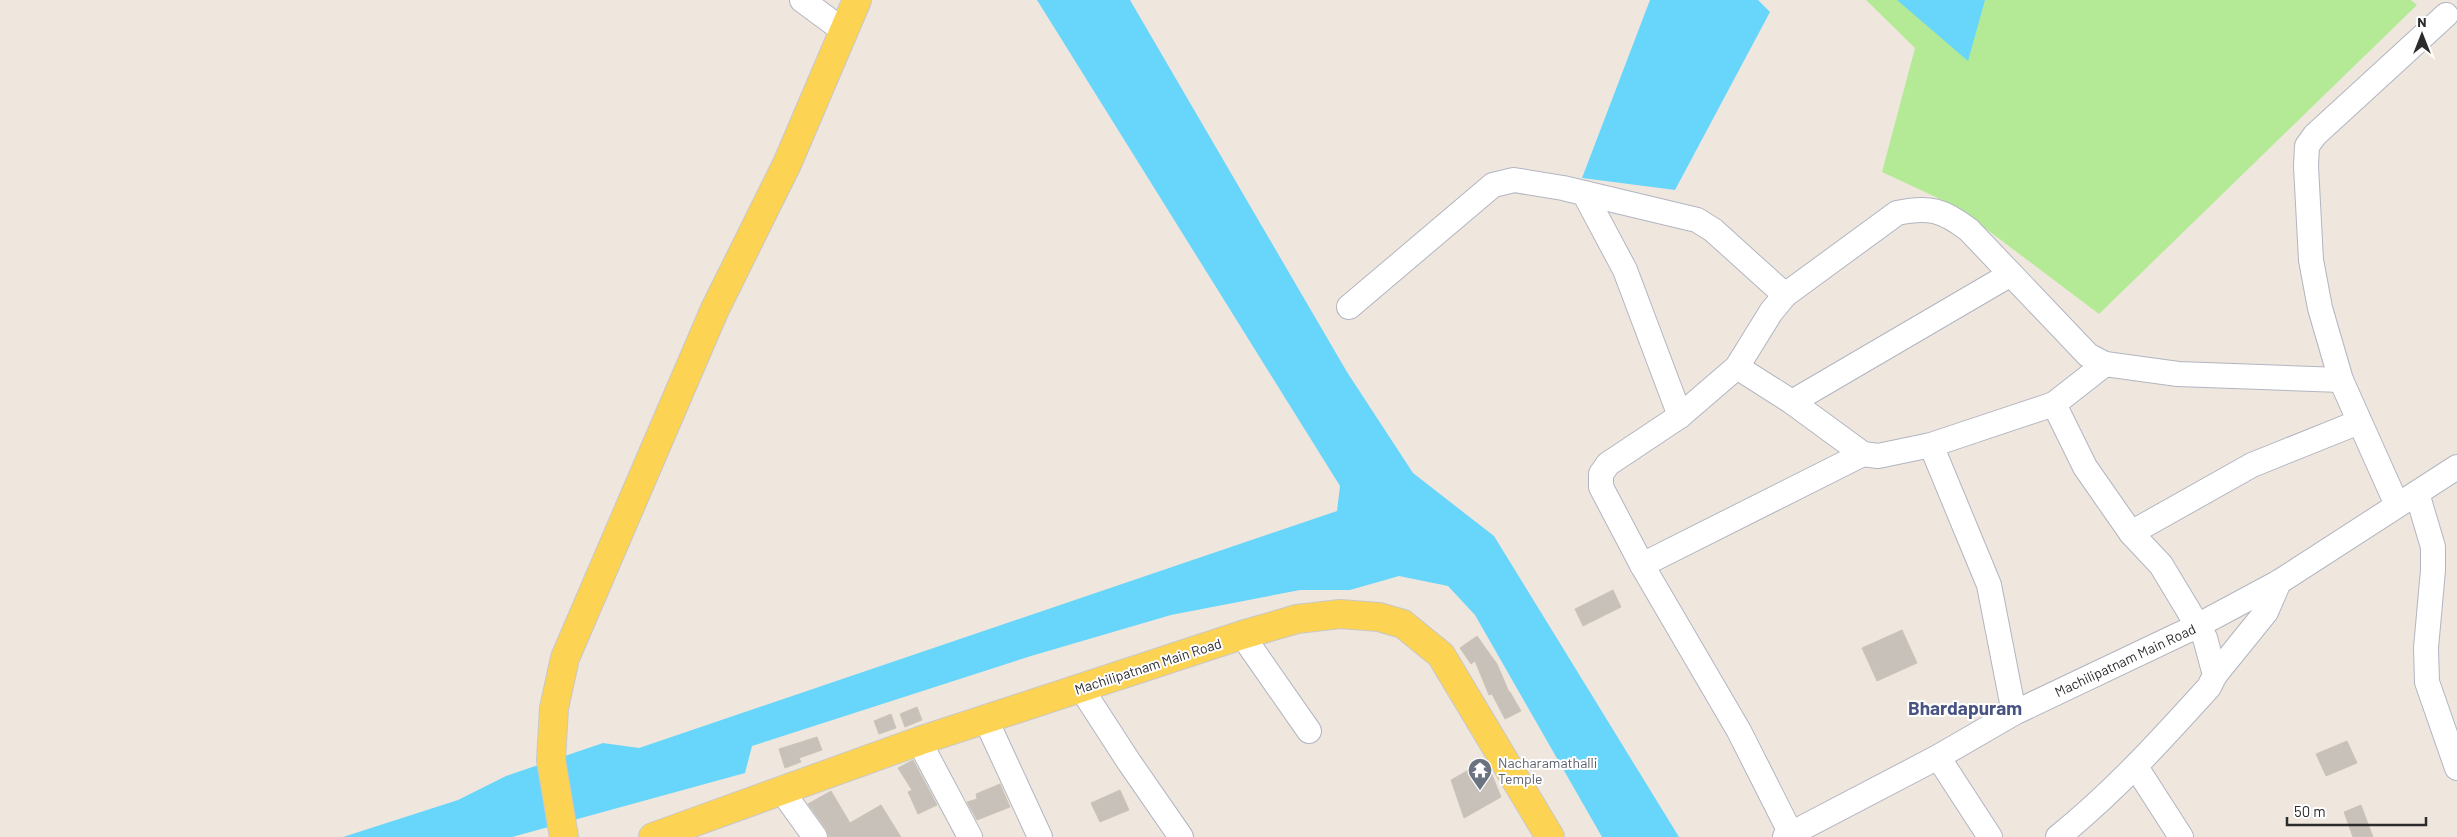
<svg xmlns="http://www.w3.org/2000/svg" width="2457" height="837" viewBox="0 0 2457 837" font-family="Barlow,sans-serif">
  <rect width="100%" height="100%" fill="#efe7de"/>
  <polygon fill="#b4ea96" points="1866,0 2411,0 2417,5 2099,314 1957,207 1882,172 1915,48"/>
  <g fill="#68d6fa">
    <polygon points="1037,0 1130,0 1347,372 1413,473 1494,536 1679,837 1602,837 1475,615 1448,586 1399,576 1350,590 1300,590 1171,615 1031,656 752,746 745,773 512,837 343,837 458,800 506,776 603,743 639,748 1337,511 1340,486"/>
    <polygon points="1650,0 1758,0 1770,12 1675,190 1582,178"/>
    <polygon points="1897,0 1985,0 1968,61"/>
  </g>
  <g fill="#c7c1b9" stroke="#cbc4b7">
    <polygon points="1613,590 1621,607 1583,626 1575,609"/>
    <polygon points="1902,630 1917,663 1877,681 1862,648"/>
    <polygon points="1477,636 1497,664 1509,692 1510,692 1521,711 1505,719 1492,694 1489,695 1475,661 1471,664 1460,648"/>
    <polygon points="917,707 922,720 905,727 900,714"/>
    <polygon points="891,714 896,728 879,734 874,721"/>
    <polygon points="817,737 822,750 799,758 801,762 785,768 779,749"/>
    <polygon points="2347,741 2357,763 2326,776 2316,754"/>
    <polygon points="913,760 937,805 918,814 908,792 912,790 898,768"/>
    <polygon points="1486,760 1501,797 1464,818 1451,780"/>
    <polygon points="1000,784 1010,807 977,820 967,802 977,799 976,794"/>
    <polygon points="1120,790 1129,810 1100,822 1091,803"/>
    <polygon points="831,791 850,823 881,805 901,837 829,837 826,829 808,804"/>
    <polygon points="2361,805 2373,837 2353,837 2344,812"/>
  </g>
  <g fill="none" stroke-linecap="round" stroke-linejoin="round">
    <defs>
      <g id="minor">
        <polyline points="802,0 844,31"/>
        <polyline points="1584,193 1625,270 1680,416"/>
        <polyline points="1349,307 1493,185 1514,180 1563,188 1697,220 1713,230 1785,295"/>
        <polyline points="2105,364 2054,404 2085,467 2131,533"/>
        <polyline points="1737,367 1792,402 1863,454 1878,456 1931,445"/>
        <polyline points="2341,380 2320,308 2311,260 2306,166 2307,146 2315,135 2446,15"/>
        <polyline points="1792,402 2011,274"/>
        <polyline points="2417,493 2433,547 2433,570 2426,648 2427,682 2457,768"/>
        <polyline points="1642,565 1863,454"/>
        <polyline points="1242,635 1309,731"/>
        <polyline points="2215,675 2266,612 2279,582"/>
        <polyline points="1081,688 1129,762 1181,837"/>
        <polyline points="2014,713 1989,585 1931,445 2054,404"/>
        <polyline points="986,720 1040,837"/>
        <polyline points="919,741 970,837"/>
        <polyline points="1938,757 1990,837"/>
        <polyline points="2136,767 2181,837"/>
        <polyline points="782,791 815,837"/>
        <path d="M1791 834 1739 731 1642 565 1601 487V474L1608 464 1680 416 1737 367 1771 312 1785 295 1897 213C1929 206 1943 210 1969 230L2088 355 2105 364 2178 374 2341 380 2397 505"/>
        <polyline points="1785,837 1938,757 2014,713 2197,626 2279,582 2457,467"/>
        <path d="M2058 837C2114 792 2161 740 2209 687L2215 675 2205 638 2161 565 2131 533 2252 465 2359 422"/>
      </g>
      <g id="major">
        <polyline points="564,837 551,760 554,708 565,658 715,309 787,164 857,0"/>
        <polyline points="653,837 919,741 1242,635 1297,619 1340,614 1379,617 1403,624 1441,655 1550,837"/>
      </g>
    </defs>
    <use href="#minor" stroke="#b2b5c1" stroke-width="26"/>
    <use href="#major" stroke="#c8c8c8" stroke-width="30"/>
    <use href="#minor" stroke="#fff" stroke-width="24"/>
    <use href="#major" stroke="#fdd354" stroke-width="28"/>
  </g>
  <defs>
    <symbol id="temple-pin" viewBox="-11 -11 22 30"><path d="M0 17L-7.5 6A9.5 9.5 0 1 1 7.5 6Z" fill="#6b7280" stroke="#fff"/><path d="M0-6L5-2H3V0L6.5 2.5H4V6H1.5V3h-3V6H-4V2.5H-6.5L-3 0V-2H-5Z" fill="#fff"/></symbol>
  </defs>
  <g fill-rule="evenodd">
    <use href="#temple-pin" x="1466" y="756" width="28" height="38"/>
  </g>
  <g text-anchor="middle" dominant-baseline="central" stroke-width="4" stroke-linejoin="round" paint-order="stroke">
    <g font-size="14" fill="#2c2c2c" stroke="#fff">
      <text transform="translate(2125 660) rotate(-25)">Machilipatnam Main Road</text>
      <text transform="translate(1148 666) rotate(-18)">Machilipatnam Main Road</text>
    </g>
    <g font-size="14" fill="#5b616d" stroke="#fff" text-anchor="start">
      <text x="1498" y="762">Nacharamathalli<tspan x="1498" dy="16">Temple</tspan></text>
    </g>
    <g font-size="19" font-weight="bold" fill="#485382" stroke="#fff">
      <text x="1965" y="707">Bhardapuram</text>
    </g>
  </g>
  <g transform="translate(2422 35)" stroke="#ffffff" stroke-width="4" paint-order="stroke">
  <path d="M0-4L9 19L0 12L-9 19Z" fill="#2c2c2c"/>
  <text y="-8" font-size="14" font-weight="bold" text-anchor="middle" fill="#2c2c2c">N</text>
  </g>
  <path d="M2287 817v8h139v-8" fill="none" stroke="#2c2c2c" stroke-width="2.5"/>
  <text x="2294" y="817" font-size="15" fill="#2c2c2c" stroke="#ffffff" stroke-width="4" paint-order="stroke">50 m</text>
</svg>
